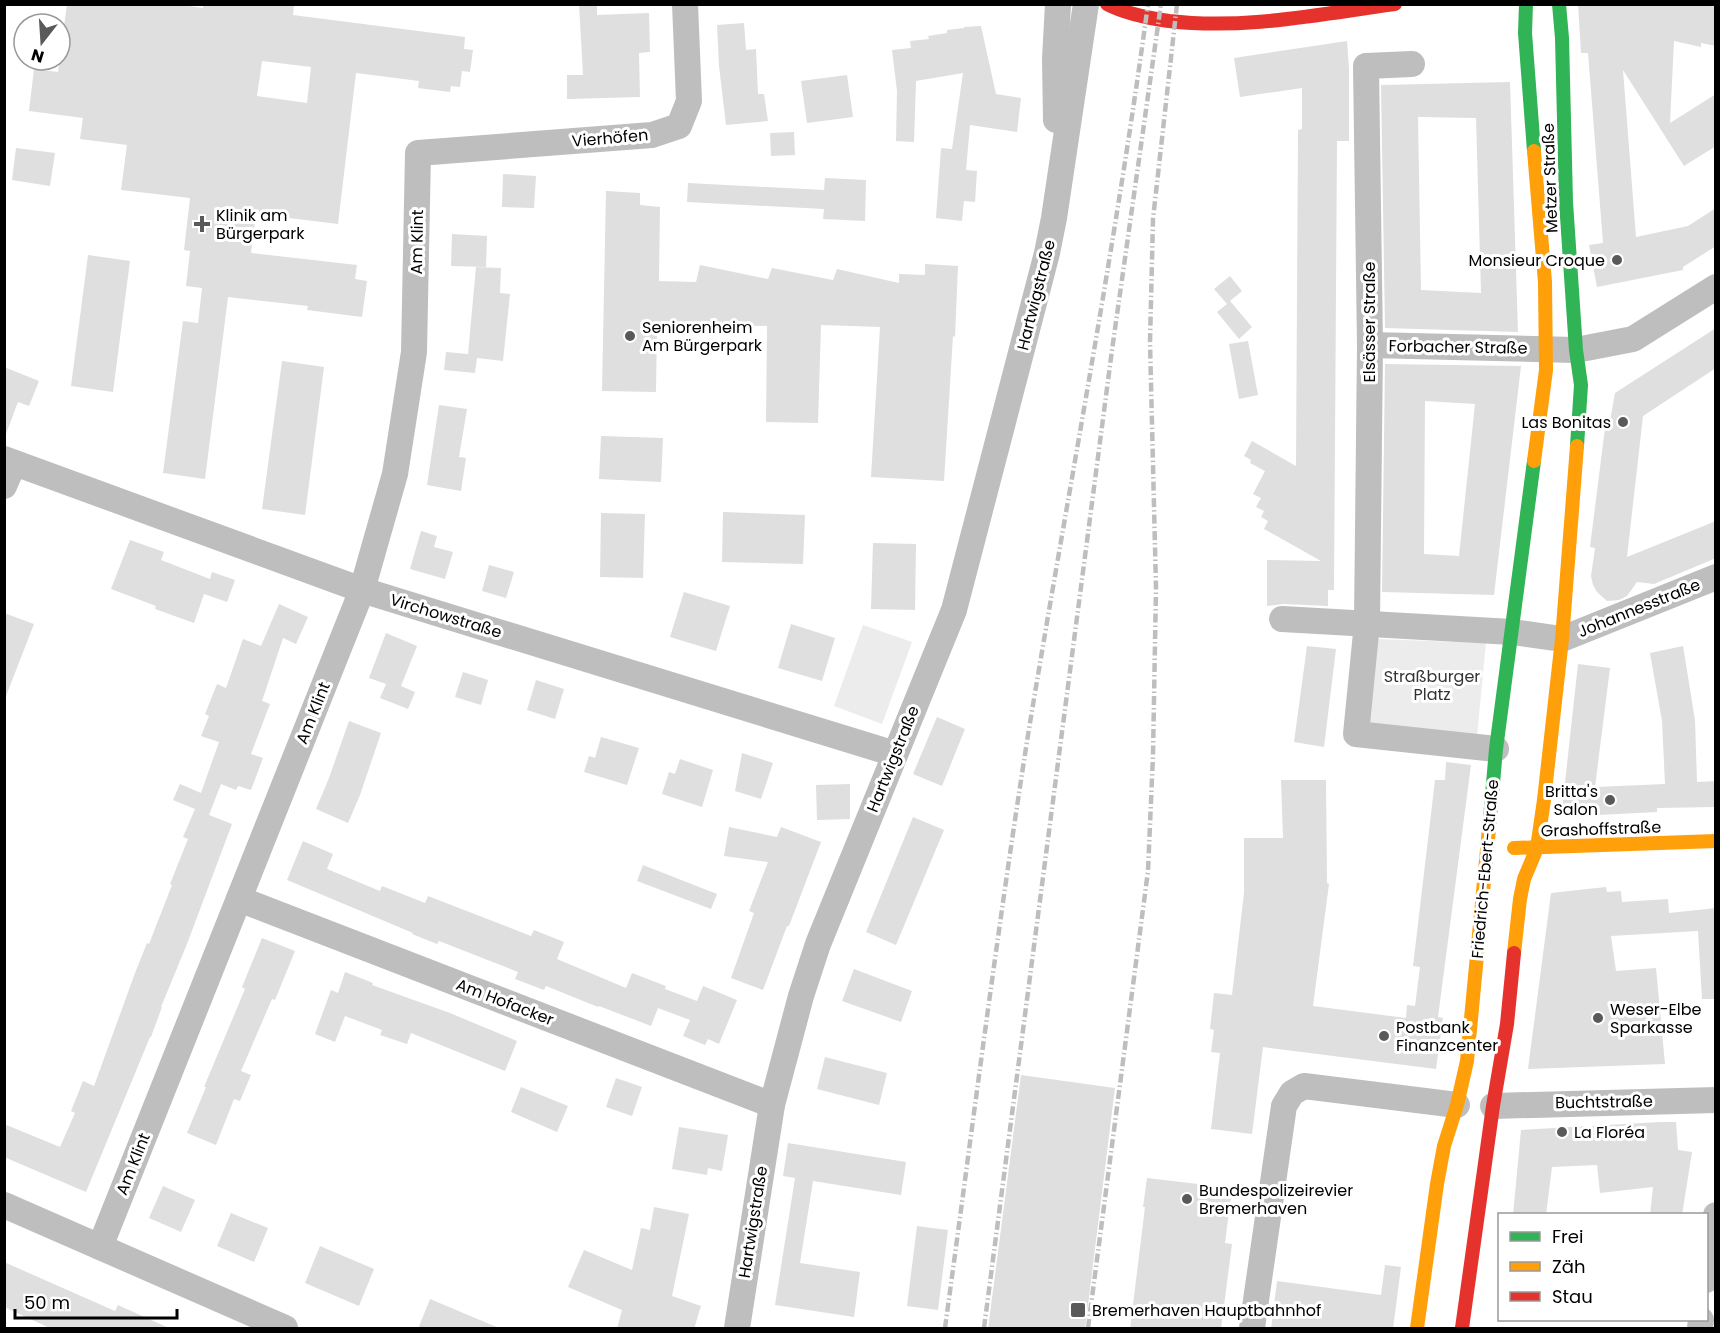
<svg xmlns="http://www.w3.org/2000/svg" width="1720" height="1333" viewBox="0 0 1720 1333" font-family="Poppins,sans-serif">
  <rect width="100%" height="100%" fill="#fff"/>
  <g fill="#ececec">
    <polygon points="863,625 912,642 882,724 834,706"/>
    <polygon points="1375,639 1486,643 1477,736 1366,723"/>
  </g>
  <g fill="#dfdfdf" fill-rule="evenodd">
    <path d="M67 4H176L203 8V4H294L293 15 465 37 464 49 473 50 470 72 462 71 460 87 451 86 450 92 418 88 419 81 356 73 338 224 256 214 251 253 357 265 355 279 367 281 362 317 307 310 308 306 228 297 205 479 163 473 183 321 198 323 202 288 186 286 190 251 184 250 190 198 121 190 127 145 80 139 83 118 29 111 34 69 58 72ZM262 61 311 67 307 103 257 96Z"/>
    <polygon points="579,4 597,4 597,15 649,13 650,52 639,53 640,97 567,99 567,75 583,75"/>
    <polygon points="1578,4 1704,4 1716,7 1716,46 1701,43 1701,47 1674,41 1670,123 1716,94 1716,146 1684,166 1623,70 1636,237 1688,226 1716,208 1716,246 1683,267 1683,270 1597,287 1589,245 1603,243 1588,53 1581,53"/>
    <polygon points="744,23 746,50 756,49 758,94 764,94 768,121 726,125 719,66 717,25"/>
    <polygon points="981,26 996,94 1021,98 1017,132 970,125 966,170 977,171 975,202 964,201 962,221 936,218 941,148 952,149 963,73 916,81 914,142 896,141 897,91 892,50 911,48 910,41 929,39 928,36 947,33 947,30 964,28 964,27"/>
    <polygon points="1347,41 1349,68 1349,141 1337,141 1334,590 1328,590 1328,606 1283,604 1267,606 1267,560 1321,561 1264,529 1268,521 1261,517 1264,511 1256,507 1261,498 1253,494 1265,471 1250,463 1251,460 1244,456 1252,441 1296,466 1298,130 1302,129 1302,88 1240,97 1234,58"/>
    <polygon points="847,75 853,117 807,123 801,81"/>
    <path d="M1510 82 1518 332 1385 328 1381 85ZM1418 117 1476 118 1481 293 1421 290Z"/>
    <polygon points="794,132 795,155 771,156 770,133"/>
    <polygon points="16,148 55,153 50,186 12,180"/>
    <polygon points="503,174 536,176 534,208 502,207"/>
    <polygon points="825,178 866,180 865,221 823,219 824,209 687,202 688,183 824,190"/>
    <polygon points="606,191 640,193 640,205 660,207 659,281 696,282 700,265 768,279 772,268 833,280 837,269 899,283 899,274 925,275 925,264 958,266 955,337 953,336 944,481 871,477 880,327 821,325 818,423 766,422 767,326 657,323 656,392 602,391"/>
    <polygon points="452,234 487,236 486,267 451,266"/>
    <polygon points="88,255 130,261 113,392 71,386"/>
    <polygon points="476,267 501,268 500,293 510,294 503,361 477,358 475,373 444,370 446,352 468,354"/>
    <polygon points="1230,276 1242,291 1230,301 1252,327 1239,339 1217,312 1227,304 1214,289"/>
    <polygon points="1716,328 1716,368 1643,416 1627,557 1716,521 1716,558 1654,584 1637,582 1627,596 1619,600 1607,601 1597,592 1593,585 1591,576 1595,548 1590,547 1606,420 1610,421 1615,393"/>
    <polygon points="1248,341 1258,395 1239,399 1229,344"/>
    <polygon points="282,361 324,367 305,515 262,509"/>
    <path d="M1385 364 1521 366 1494 595 1382 592ZM1425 401 1475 404 1459 556 1424 554Z"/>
    <polygon points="4,367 39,381 29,406 18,402 6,434 4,433"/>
    <polygon points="439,405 467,409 459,457 466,458 461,491 427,485"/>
    <polygon points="601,436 663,438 661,482 599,479"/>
    <polygon points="723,512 805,515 803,564 722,562"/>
    <polygon points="601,513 645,514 643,578 600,577"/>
    <polygon points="421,531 437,536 434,547 453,552 445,579 410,569"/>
    <polygon points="130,540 164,552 161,560 210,579 212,572 235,580 227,602 204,594 194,623 155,609 156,606 111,589"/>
    <polygon points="873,543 916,544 915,610 871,609"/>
    <polygon points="489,565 514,572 506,598 482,591"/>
    <polygon points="684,592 730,606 716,651 670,637"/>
    <polygon points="279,604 308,617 296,644 283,638 262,701 270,704 251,754 263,758 251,790 238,786 236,790 221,784 209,815 232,824 187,944 161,1007 162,1007 151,1037 150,1037 86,1192 4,1157 4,1124 60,1147 75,1113 71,1111 83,1081 94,1086 135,973 147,943 149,944 172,885 170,884 188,839 183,837 195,809 173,800 180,784 201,793 219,742 201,736 209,716 205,714 217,684 226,688 243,639 261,646"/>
    <polygon points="4,613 34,624 6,696 4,696"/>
    <polygon points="791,624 835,638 822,681 778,668"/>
    <polygon points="386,633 417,646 401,686 415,692 408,709 380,698 386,684 369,678"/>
    <polygon points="1307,646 1336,649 1324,747 1294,742"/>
    <polygon points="1683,646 1695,720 1697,782 1716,781 1716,807 1657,808 1657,812 1599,815 1562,810 1578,664 1610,668 1595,787 1665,784 1662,721 1650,653"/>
    <polygon points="463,672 488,680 481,705 455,697"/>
    <polygon points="536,680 564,689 555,719 527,710"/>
    <polygon points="937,717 965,729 942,786 913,774"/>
    <polygon points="349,721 381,733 360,795 348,823 316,809 329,778"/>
    <polygon points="601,737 639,748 627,785 584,772 589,756 595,758"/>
    <polygon points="742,753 773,763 761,799 735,791"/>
    <polygon points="680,759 713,770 702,807 662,794 669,772 675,774"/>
    <polygon points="1446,762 1471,765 1438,1017 1443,1018 1436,1069 1263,1047 1252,1134 1211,1129 1220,1053 1211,1052 1214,1030 1210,1029 1214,993 1232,995 1244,893 1244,838 1283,838 1281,780 1326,780 1327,883 1329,884 1313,1006 1406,1018 1407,1005 1415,1006 1420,967 1413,966 1435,780 1445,780"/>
    <polygon points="850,784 850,819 817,820 816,785"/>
    <polygon points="913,817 944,830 896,945 866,932"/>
    <polygon points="729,827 777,837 781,827 821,842 789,926 787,926 763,990 731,978 754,913 749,911 768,862 724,856"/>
    <polygon points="303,841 333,854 327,869 380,891 382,886 425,903 428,896 531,936 534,930 564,942 557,959 626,988 632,973 666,986 665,989 697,1001 703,986 737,1000 719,1044 708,1039 705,1045 683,1036 690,1020 658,1008 651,1026 599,1006 598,1007 546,986 544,990 515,979 518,972 439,941 437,944 412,934 413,933 287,880"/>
    <polygon points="643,865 717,894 711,909 637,881"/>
    <polygon points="1606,887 1607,892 1621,891 1622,902 1668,899 1669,913 1716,908 1716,999 1702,999 1698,931 1611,936 1616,971 1656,968 1665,1064 1528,1069 1551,893"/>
    <polygon points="262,938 295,951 275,1000 272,999 241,1071 251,1075 240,1101 234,1099 216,1145 187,1133 206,1087 204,1087 245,989 242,987"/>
    <polygon points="854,969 912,991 901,1022 842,1001"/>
    <polygon points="345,972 373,983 372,985 450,1013 517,1041 505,1071 411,1033 407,1044 380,1035 382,1030 345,1016 335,1042 315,1034 331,990 338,993"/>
    <polygon points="825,1057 887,1073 879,1105 817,1089"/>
    <polygon points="1021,1075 1115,1088 1085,1329 988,1329"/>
    <polygon points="616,1078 642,1087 632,1116 606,1107"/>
    <polygon points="521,1087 568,1106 557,1132 511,1112"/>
    <polygon points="1660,1122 1676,1122 1678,1150 1692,1152 1682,1215 1650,1215 1653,1187 1600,1193 1597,1165 1552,1167 1546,1215 1513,1215 1521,1130"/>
    <polygon points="679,1127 728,1135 722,1171 708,1168 707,1175 672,1169"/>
    <polygon points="788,1143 906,1162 901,1195 813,1181 800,1263 860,1272 854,1317 775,1305 795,1178 783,1176"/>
    <polygon points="1147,1178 1232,1188 1225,1243 1232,1244 1221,1329 1130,1329 1145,1207 1143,1207"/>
    <polygon points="163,1186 195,1200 181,1232 149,1218"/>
    <polygon points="654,1207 689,1214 672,1296 701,1306 694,1329 617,1329 622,1310 568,1287 584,1250 632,1270 641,1228 650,1230"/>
    <polygon points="231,1213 268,1228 254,1262 217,1246"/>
    <polygon points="917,1226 948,1230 938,1310 907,1306"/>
    <polygon points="320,1246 374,1269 359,1306 305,1283"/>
    <polygon points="4,1262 115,1311 118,1305 171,1329 52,1329 4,1307"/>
    <polygon points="1385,1265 1401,1267 1393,1329 1271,1329 1277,1281 1381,1295"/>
    <polygon points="430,1299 499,1328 499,1329 418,1329"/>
  </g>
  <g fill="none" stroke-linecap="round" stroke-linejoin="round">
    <g stroke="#bebebe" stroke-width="26">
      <polyline points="1412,64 1366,66 1370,345 1367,623 1356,734 1496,749"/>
      <polyline points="1056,120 1055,59 1058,4"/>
      <polyline points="1370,345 1576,350 1633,339 1716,287"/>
      <polyline points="4,459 362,590 895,754"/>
      <polyline points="4,486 14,463"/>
      <polyline points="1282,619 1512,632 1562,639 1716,577"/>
      <polyline points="239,899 772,1105"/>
      <polyline points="1493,1106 1716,1100"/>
      <polyline points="4,1205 285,1328"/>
      <polyline points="100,1247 362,590 395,474 414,352 418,153 652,135 679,126 689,101 685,4"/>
      <polyline points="1706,1280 1716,1215"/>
      <polyline points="737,1328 772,1105 801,996 818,944 954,610 1047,253 1054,218 1086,4"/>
      <polyline points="1252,1328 1284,1106 1292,1093 1304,1086 1457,1105"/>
      <polyline points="1700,1328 1701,1320"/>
    </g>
    <g stroke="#30b455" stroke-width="14">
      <polyline points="1526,4 1525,33 1534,151"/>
      <polyline points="1559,4 1562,38 1566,202 1576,350 1581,385 1577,446"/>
      <polyline points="1490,818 1496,749 1534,461"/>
    </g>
    <g stroke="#ff9f0a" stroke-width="14">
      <polyline points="1534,461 1546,370 1545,282 1534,151"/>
      <polyline points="1514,848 1716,841"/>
      <polyline points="1514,953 1520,899 1524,879 1537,848 1544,800 1562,639 1577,446"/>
      <polyline points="1417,1328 1437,1184 1444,1146 1457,1105 1467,1061 1490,818"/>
    </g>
    <g stroke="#e5322d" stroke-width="14">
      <path d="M1107 4C1126 14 1148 18 1169 21 1245 30 1320 14 1395 4"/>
      <polyline points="1462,1328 1493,1106 1507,1024 1514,953"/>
    </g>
    <g stroke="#bebebe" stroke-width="4.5" stroke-dasharray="9 3 1.5 3" stroke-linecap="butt">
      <path d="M945 1328C972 1131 997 932 1028 735 1068 492 1115 249 1148 4"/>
      <polyline points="984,1328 1112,350 1161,4"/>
      <polyline points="1088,1328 1148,871 1153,755 1156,588 1150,342 1153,219 1177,4"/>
    </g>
  </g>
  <g fill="#595959" stroke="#fff" stroke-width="2">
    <path d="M199 215h6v6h6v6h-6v6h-6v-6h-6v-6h6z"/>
    <circle cx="1617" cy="260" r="6"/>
    <circle cx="630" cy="336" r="6"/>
    <circle cx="1623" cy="422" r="6"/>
    <circle cx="1610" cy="800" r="6"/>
    <circle cx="1598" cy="1018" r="6"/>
    <circle cx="1384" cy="1036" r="6"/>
    <circle cx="1562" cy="1132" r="6"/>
    <circle cx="1187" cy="1199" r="6"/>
    <rect x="1070" y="1302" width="16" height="16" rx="3"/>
  </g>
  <g text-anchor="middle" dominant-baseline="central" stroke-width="6" stroke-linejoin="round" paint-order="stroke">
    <g font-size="16" fill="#000" stroke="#fff">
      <text transform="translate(610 138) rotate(-5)">Vierhöfen</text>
      <text transform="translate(1550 178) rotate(-92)">Metzer Straße</text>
      <text transform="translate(417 242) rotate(-89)">Am Klint</text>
      <text transform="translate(1036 295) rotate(-76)">Hartwigstraße</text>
      <text transform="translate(1369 322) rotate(-90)">Elsässer Straße</text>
      <text transform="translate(1458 347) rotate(1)">Forbacher Straße</text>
      <text transform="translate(1639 608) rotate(-22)">Johannesstraße</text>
      <text transform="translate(446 616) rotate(17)">Virchowstraße</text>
      <text transform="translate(313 713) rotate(-68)">Am Klint</text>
      <text transform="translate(893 759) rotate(-68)">Hartwigstraße</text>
      <text transform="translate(1601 829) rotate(-2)">Grashoffstraße</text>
      <text transform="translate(1485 869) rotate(-85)">Friedrich-Ebert-Straße</text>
      <text transform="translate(505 1002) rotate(21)">Am Hofacker</text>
      <text transform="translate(1604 1102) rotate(-1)">Buchtstraße</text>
      <text transform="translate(133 1164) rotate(-68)">Am Klint</text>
      <text transform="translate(753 1222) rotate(-81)">Hartwigstraße</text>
    </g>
    <g font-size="16" fill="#000" stroke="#fff" text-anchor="start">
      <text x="216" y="215">Klinik am<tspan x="216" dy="18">Bürgerpark</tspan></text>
      <text x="1605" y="260" text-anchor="end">Monsieur Croque</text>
      <text x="642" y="327">Seniorenheim<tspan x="642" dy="18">Am Bürgerpark</tspan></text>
      <text x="1611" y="422" text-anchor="end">Las Bonitas</text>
      <text x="1598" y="791" text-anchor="end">Britta's<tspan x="1598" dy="18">Salon</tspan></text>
      <text x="1610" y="1009">Weser-Elbe<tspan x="1610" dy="18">Sparkasse</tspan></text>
      <text x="1396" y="1027">Postbank<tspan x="1396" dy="18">Finanzcenter</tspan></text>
      <text x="1574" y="1132">La Floréa</text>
      <text x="1199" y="1190">Bundespolizeirevier<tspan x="1199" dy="18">Bremerhaven</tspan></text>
      <text x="1092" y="1310">Bremerhaven Hauptbahnhof</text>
    </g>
    <g font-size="16" fill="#333" stroke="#fff">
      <text x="1432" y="676">Straßburger<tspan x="1432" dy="18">Platz</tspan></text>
    </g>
  </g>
  <rect width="1720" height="1333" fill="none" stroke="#000000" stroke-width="12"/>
  <rect x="1498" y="1213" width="210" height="108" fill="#ffffff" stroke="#999999" stroke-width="1.5"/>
  <rect x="1510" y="1232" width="30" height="9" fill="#30b455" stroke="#999999" stroke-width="1.5"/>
  <text x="1552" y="1243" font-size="18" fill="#000000">Frei</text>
  <rect x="1510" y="1262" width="30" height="9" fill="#ff9f0a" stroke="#999999" stroke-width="1.5"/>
  <text x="1552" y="1273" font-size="18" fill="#000000">Zäh</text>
  <rect x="1510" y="1292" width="30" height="9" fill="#e5322d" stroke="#999999" stroke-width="1.5"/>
  <text x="1552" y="1303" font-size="18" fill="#000000">Stau</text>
  <g transform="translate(42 42) rotate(197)"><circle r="28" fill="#ffffff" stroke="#999999" stroke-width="1.5"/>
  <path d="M0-4.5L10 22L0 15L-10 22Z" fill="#595959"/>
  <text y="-9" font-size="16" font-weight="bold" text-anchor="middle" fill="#000000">N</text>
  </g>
  <path d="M15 1309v9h162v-9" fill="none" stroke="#000000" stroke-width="3"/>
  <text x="24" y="1309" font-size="18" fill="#000000" stroke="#ffffff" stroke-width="4.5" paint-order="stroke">50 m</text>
</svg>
